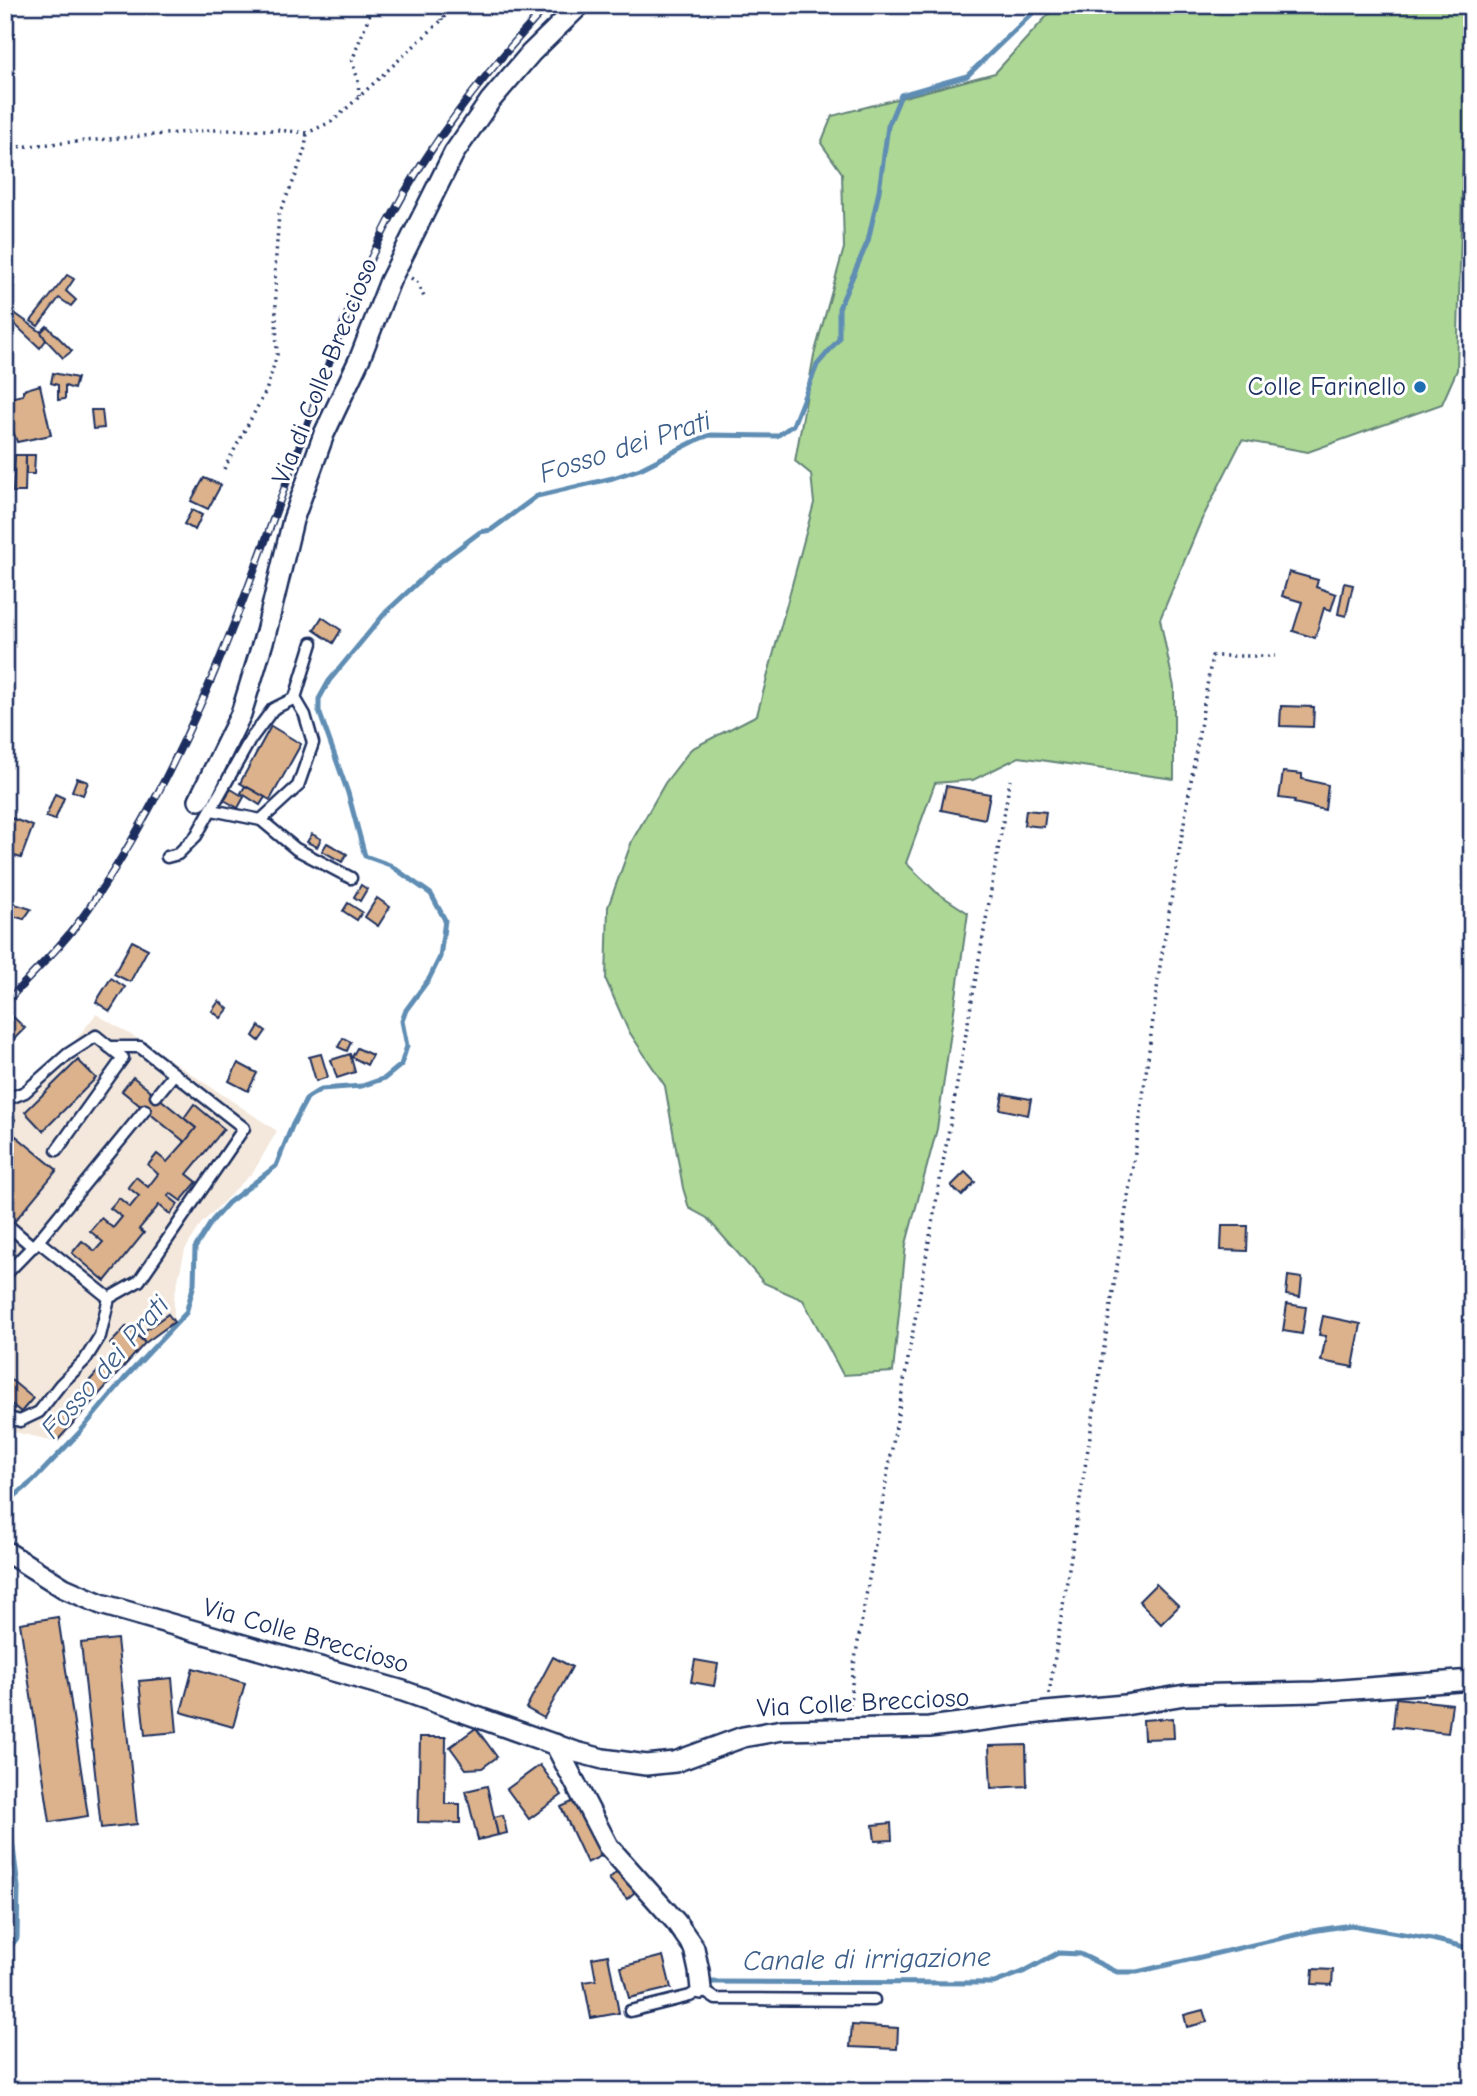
<svg xmlns="http://www.w3.org/2000/svg" width="1477" height="2096" viewBox="0 0 1477 2096" font-family="'Comic Neue',sans-serif">
  <rect width="100%" height="100%" fill="#fff"/>
  <filter id="ink" filterUnits="userSpaceOnUse"><feTurbulence type="fractalNoise" baseFrequency=".0143" numOctaves="2"/><feDisplacementMap in="SourceGraphic" scale="14" xChannelSelector="R" yChannelSelector="G"/><feConvolveMatrix kernelMatrix="1 2 1 2 8 2 1 2 1" color-interpolation-filters="sRGB"/></filter>
  <g filter="url(#ink)">
    <polygon fill="#f4e8dc" points="96,1014 148,1045 277,1131 254,1171 201,1224 185,1250 174,1298 174,1320 146,1341 59,1442 5,1430 5,1101 60,1060"/>
    <polygon fill="#add794" stroke="#648379" stroke-width="2" points="1057,5 1472,5 1472,131 1463,157 1457,370 1442,404 1308,452 1242,440 1201,521 1160,619 1174,687 1174,779 1019,757 973,780 935,783 906,863 936,892 968,913 937,1129 906,1244 893,1372 843,1375 803,1300 764,1283 707,1218 689,1208 683,1188 665,1086 628,1030 606,980 608,907 632,841 665,783 691,749 757,715 814,503 811,474 795,461 814,355 844,248 842,173 821,143 832,116 995,73"/>
    <g fill="none" stroke-linecap="round" stroke-linejoin="round">
      <g stroke="#5e8db3" stroke-width="5">
        <polyline points="5,1504 33,1481 79,1433 125,1378 186,1313 194,1284 195,1248 212,1221 228,1203 276,1166 292,1126 307,1098 321,1089 362,1086 385,1078 401,1065 407,1046 402,1021 406,1010 429,979 440,957 445,920 431,894 390,865 365,856 348,793 319,711 319,699 329,681 386,612 440,562 480,532 491,530 537,496 613,478 640,469 699,439 710,435 777,436 793,425 817,365 839,339 839,308 868,241 879,191 888,126 901,95 967,76 1041,5"/>
        <polyline points="5,1785 18,1887 17,1938 5,1954"/>
        <polyline points="708,1982 994,1983 1023,1972 1058,1953 1080,1954 1117,1972 1137,1972 1312,1931 1351,1925 1432,1939 1472,1949"/>
      </g>
    </g>
    <g fill="#dbb28c" stroke="#1b2f5e" stroke-width="2">
      <polygon points="67,275 74,279 66,291 76,300 71,306 59,298 38,326 31,321"/>
      <polygon points="13,312 41,332 46,340 40,348 8,318"/>
      <polygon points="47,326 72,351 63,358 46,340 41,332"/>
      <polygon points="53,373 77,378 74,389 65,386 65,399 58,400 58,385 51,383"/>
      <polygon points="40,385 51,435 17,442 5,408 5,399 23,395 23,390"/>
      <polygon points="91,410 102,410 104,428 93,429"/>
      <polygon points="15,455 26,455 25,492 13,492"/>
      <polygon points="26,455 35,455 34,474 26,474"/>
      <polygon points="204,478 221,485 208,509 191,501"/>
      <polygon points="192,510 202,515 195,530 184,524"/>
      <polygon points="1289,572 1318,580 1316,587 1336,594 1331,610 1324,608 1315,638 1293,631 1302,602 1282,596"/>
      <polygon points="1344,583 1353,585 1346,616 1338,614"/>
      <polygon points="322,617 341,630 333,643 314,630"/>
      <polygon points="1281,706 1314,707 1313,727 1280,726"/>
      <polygon points="271,726 301,744 270,800 240,783"/>
      <polygon points="1283,772 1302,774 1302,779 1328,785 1325,810 1294,803 1295,800 1279,798"/>
      <polygon points="77,778 88,782 83,795 72,791"/>
      <polygon points="245,786 265,797 260,805 241,793"/>
      <polygon points="946,786 990,794 985,819 941,810"/>
      <polygon points="231,789 244,797 238,808 224,800"/>
      <polygon points="55,794 64,798 55,820 46,817"/>
      <polygon points="1026,810 1046,812 1044,827 1024,825"/>
      <polygon points="11,818 33,826 21,858 5,853 5,826 7,827"/>
      <polygon points="312,834 321,839 317,847 307,842"/>
      <polygon points="327,843 347,854 342,862 322,851"/>
      <polygon points="361,885 367,889 360,901 354,897"/>
      <polygon points="377,898 390,907 378,926 365,917"/>
      <polygon points="5,901 31,909 24,919 5,914"/>
      <polygon points="348,903 362,912 357,920 343,911"/>
      <polygon points="132,941 148,949 130,982 114,974"/>
      <polygon points="111,978 125,987 110,1011 96,1002"/>
      <polygon points="219,1001 228,1009 221,1018 212,1011"/>
      <polygon points="9,1013 25,1028 5,1048 5,1017"/>
      <polygon points="259,1026 266,1031 259,1041 253,1036"/>
      <polygon points="343,1038 351,1042 347,1051 338,1047"/>
      <polygon points="357,1048 372,1055 367,1065 352,1057"/>
      <polygon points="321,1054 328,1077 316,1081 309,1057"/>
      <polygon points="350,1054 355,1072 337,1078 331,1060"/>
      <polygon points="78,1060 96,1078 43,1131 25,1112"/>
      <polygon points="238,1063 257,1073 248,1091 229,1081"/>
      <polygon points="133,1077 196,1128 185,1142 122,1091"/>
      <polygon points="1003,1094 1031,1099 1028,1115 1000,1109"/>
      <polygon points="8,1102 15,1120 5,1124 5,1103"/>
      <polygon points="194,1104 224,1129 187,1174 197,1182 181,1201 170,1193 168,1196 178,1204 170,1214 159,1205 139,1229 144,1233 105,1281 72,1253 82,1241 95,1251 103,1242 90,1231 101,1218 113,1228 122,1217 110,1208 119,1198 130,1207 139,1196 128,1187 136,1177 148,1187 158,1174 148,1165 157,1154 167,1162 185,1142 196,1128 184,1118"/>
      <polygon points="16,1136 57,1170 5,1233 5,1149"/>
      <polygon points="965,1172 975,1182 962,1196 951,1186"/>
      <polygon points="1222,1226 1248,1226 1247,1251 1221,1250"/>
      <polygon points="1288,1276 1302,1278 1300,1297 1286,1295"/>
      <polygon points="1287,1304 1306,1307 1302,1334 1283,1331"/>
      <polygon points="168,1314 174,1322 145,1343 140,1334"/>
      <polygon points="1323,1316 1361,1324 1353,1367 1321,1361 1326,1336 1319,1335"/>
      <polygon points="127,1326 145,1343 58,1440 46,1429 117,1350 110,1344"/>
      <polygon points="5,1375 33,1398 21,1412 5,1399"/>
      <polygon points="1156,1584 1179,1606 1161,1624 1139,1601"/>
      <polygon points="58,1617 88,1816 50,1822 20,1623"/>
      <polygon points="117,1639 137,1824 101,1828 81,1643"/>
      <polygon points="553,1657 572,1667 544,1718 526,1708"/>
      <polygon points="695,1660 718,1664 714,1686 691,1682"/>
      <polygon points="193,1668 245,1683 233,1727 181,1712"/>
      <polygon points="172,1678 177,1732 145,1735 139,1681"/>
      <polygon points="1396,1698 1452,1704 1448,1733 1393,1727"/>
      <polygon points="1173,1718 1174,1738 1144,1739 1143,1720"/>
      <polygon points="476,1728 497,1757 482,1768 466,1769 450,1747"/>
      <polygon points="420,1737 446,1737 445,1804 460,1804 460,1823 418,1822"/>
      <polygon points="1026,1745 1027,1786 991,1788 989,1746"/>
      <polygon points="540,1765 562,1795 529,1819 507,1789"/>
      <polygon points="487,1786 498,1835 478,1840 466,1791"/>
      <polygon points="576,1800 601,1856 587,1863 561,1807"/>
      <polygon points="503,1815 507,1833 498,1835 494,1817"/>
      <polygon points="891,1823 892,1840 875,1841 873,1825"/>
      <polygon points="617,1871 636,1891 627,1899 609,1879"/>
      <polygon points="608,1955 619,2013 591,2018 584,1982 596,1980 592,1958"/>
      <polygon points="663,1956 671,1988 629,1998 621,1967"/>
      <polygon points="1313,1969 1333,1970 1332,1985 1312,1984"/>
      <polygon points="1203,2010 1207,2022 1187,2027 1184,2015"/>
      <polygon points="852,2025 898,2028 897,2049 850,2047"/>
    </g>
    <g fill="none" stroke-linecap="round" stroke-linejoin="round">
      <defs>
        <g id="lane">
          <polyline points="295,698 312,643"/>
          <polyline points="212,810 261,820 296,849 351,878"/>
          <polyline points="167,857 178,854 196,836 250,740 273,709 295,698 305,715 313,743 298,786 261,820"/>
          <polyline points="156,1096 174,1074"/>
          <polyline points="5,1100 25,1092 68,1054 96,1036 123,1058 57,1150"/>
          <polyline points="11,1228 33,1247"/>
          <polyline points="38,1241 145,1110"/>
          <polyline points="5,1275 38,1241 109,1298"/>
          <polyline points="5,1417 20,1421 39,1412 60,1385 85,1360 100,1336 109,1298 139,1281 244,1128 140,1047 109,1047"/>
          <polyline points="630,2011 690,1996 701,1989 716,1999 874,2000"/>
        </g>
        <g id="street">
          <polyline points="199,800 241,714 266,632 293,520 324,434 360,358 390,281 454,153 490,101 531,53 580,5"/>
          <polyline points="5,1551 64,1588 101,1604 403,1691 576,1752 603,1759 646,1765 675,1762 743,1737 782,1730 929,1727 1046,1712 1125,1705 1185,1695 1315,1692 1472,1680"/>
          <polyline points="555,1744 608,1846 676,1922 694,1948 699,1971 701,1989"/>
        </g>
      </defs>
      <use href="#lane" stroke="#1b2f5e" stroke-width="15"/>
      <use href="#street" stroke="#1b2f5e" stroke-width="24"/>
      <g stroke="#1b2f5e" stroke-width="3.5" stroke-dasharray="2 5" stroke-linecap="butt">
        <polyline points="439,5 442,20"/>
        <polyline points="359,96 358,80 352,61 373,5"/>
        <polyline points="5,148 211,130 278,130 307,133 333,121 442,20 453,5"/>
        <polyline points="411,278 417,282 425,299"/>
        <polyline points="224,469 266,391 277,355 275,269 279,214 296,175 305,148 307,133"/>
        <polyline points="1049,1694 1138,1134 1160,966 1212,656 1275,656"/>
        <path d="M849 1712 854 1665C905 1370 960 1075 1010 780"/>
      </g>
      <use href="#lane" stroke="#fff" stroke-width="10"/>
      <use href="#street" stroke="#fff" stroke-width="19"/>
      <defs>
        <path id="rail" d="M5 1003C34 972 66 942 89 908 187 765 239 614 297 453 325 375 350 296 388 223 430 142 486 72 548 5"/>
      </defs>
      <use href="#rail" stroke="#1b2f5e" stroke-width="8"/>
      <use href="#rail" stroke="#fff" stroke-width="5" stroke-dasharray="16" stroke-linecap="butt"/>
    </g>
  </g>
  <circle fill="#1f6fb2" stroke="#fff" stroke-width="2.5" cx="1420" cy="387" r="7"/>
  <g text-anchor="middle" dominant-baseline="central" stroke-width="6" stroke-linejoin="round" paint-order="stroke">
    <g font-size="26" fill="#1b2f5e" stroke="#fff">
      <text transform="translate(325 371) rotate(-68)">Via di Colle Breccioso</text>
      <text transform="translate(306 1636) rotate(16)">Via Colle Breccioso</text>
      <text transform="translate(863 1703) rotate(-3)">Via Colle Breccioso</text>
    </g>
    <g font-size="26" fill="#1b2f5e" stroke="#fff" text-anchor="end">
      <text x="1406" y="387">Colle Farinello</text>
    </g>
    <g font-size="28" font-style="italic" fill="#3c5e88" stroke="#fff">
      <text transform="translate(625 447) rotate(-18)">Fosso dei Prati</text>
      <text transform="translate(105 1367) rotate(-49)">Fosso dei Prati</text>
      <text transform="translate(867 1959) rotate(-1)">Canale di irrigazione</text>
    </g>
  </g>
  <rect width="1477" height="2096" fill="none" stroke="#fff" stroke-width="28"/>
  <rect x="14" y="14" width="1449" height="2068" fill="none" stroke="#1b2f5e" stroke-width="2.5" filter="url(#ink)"/>
</svg>
